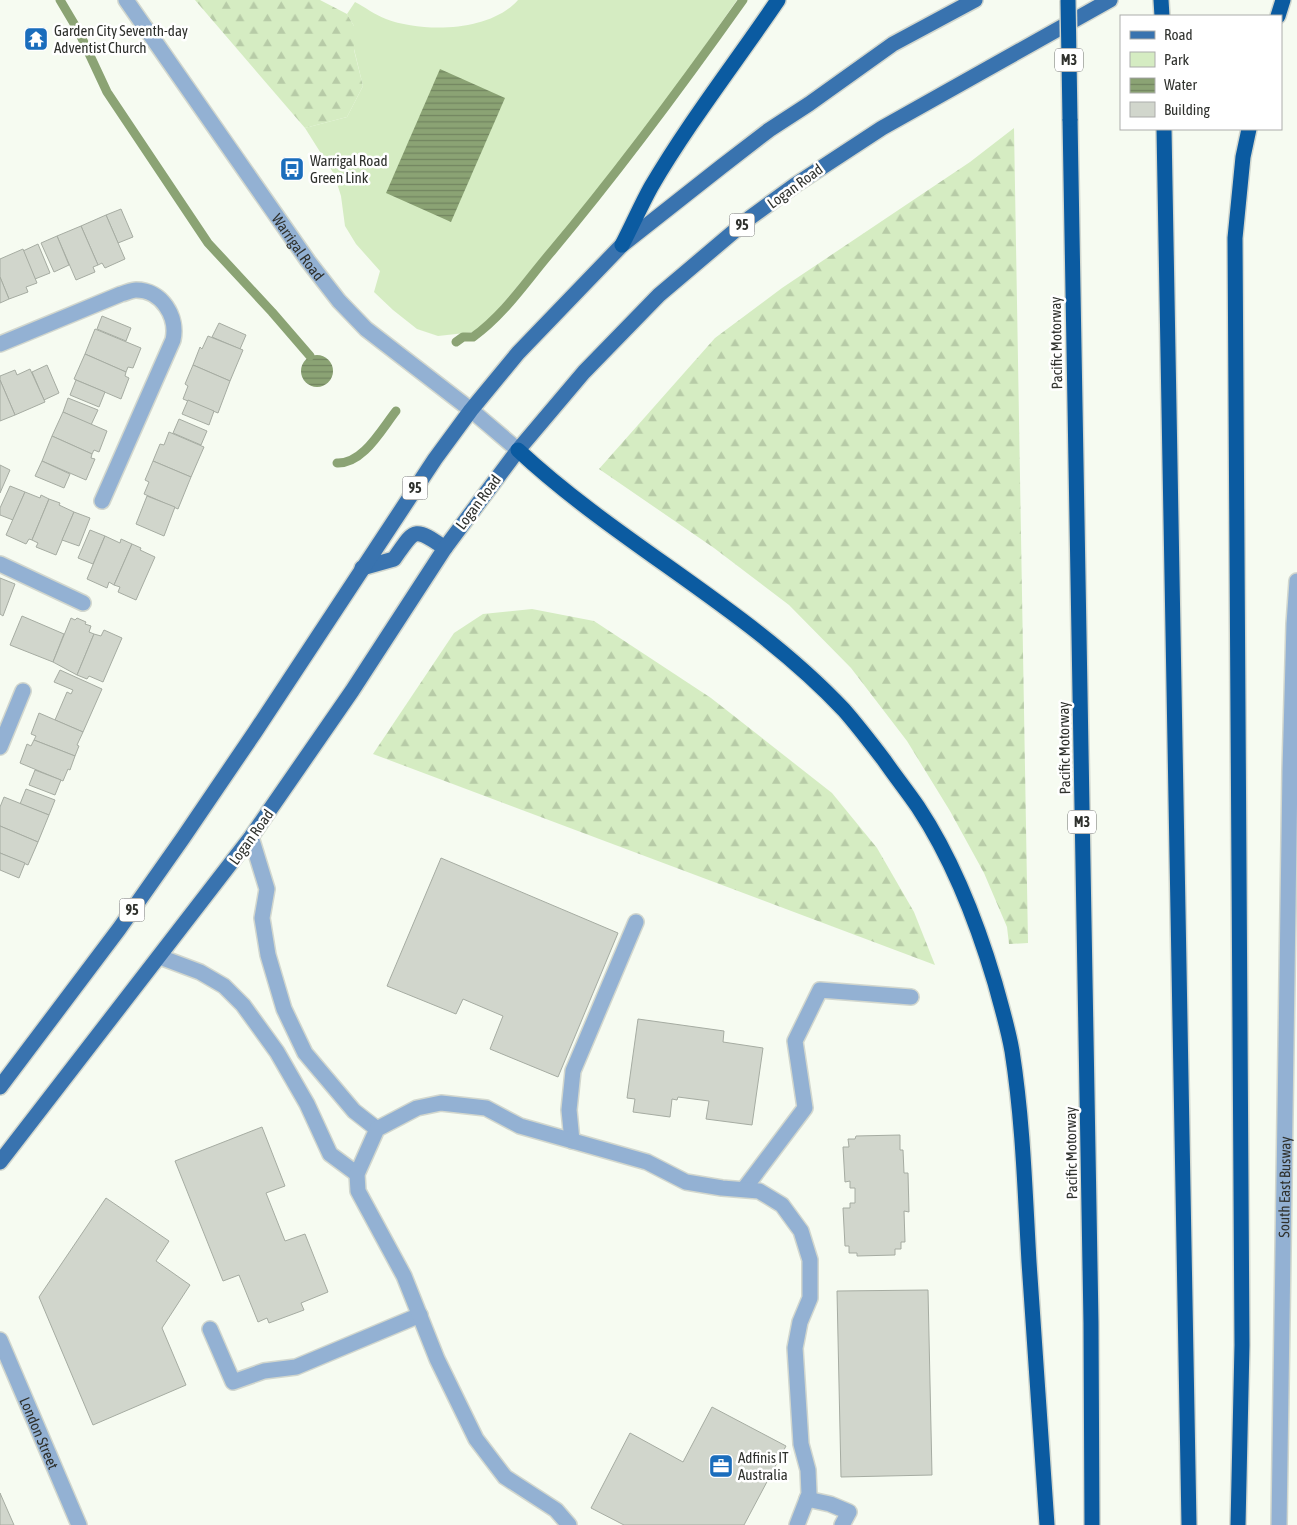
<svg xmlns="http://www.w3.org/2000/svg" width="1297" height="1525" viewBox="0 0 1297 1525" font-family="'Asap Condensed',sans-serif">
  <defs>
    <pattern id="forest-firs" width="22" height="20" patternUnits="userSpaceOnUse" patternTransform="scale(1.25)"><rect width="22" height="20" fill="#d5ecc2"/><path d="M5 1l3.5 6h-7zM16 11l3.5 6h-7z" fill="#b7cba7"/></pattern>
    <pattern id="water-rules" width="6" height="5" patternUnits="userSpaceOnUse" patternTransform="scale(1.25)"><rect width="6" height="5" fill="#8ba374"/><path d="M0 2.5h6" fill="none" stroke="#728560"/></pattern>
  </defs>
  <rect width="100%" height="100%" fill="#f6fbf1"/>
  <path fill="#d5ecc2" d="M518 0H737L679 83 585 206 495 313 474 332 438 336 417 329 393 310 374 292 380 271 356 244 345 226 341 196 334 174 305 128 347 117 363 86 354 49V26L347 14 355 2C365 7 375 15 386 19 423 33 490 32 518 0Z"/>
  <g fill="url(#forest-firs)">
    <polygon points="195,0 320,0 347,14 354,26 354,50 363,86 347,117 305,128"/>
    <polygon points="1014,128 1028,943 1009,944 1007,927 984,873 950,811 907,741 851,668 789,605 714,548 599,469 715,338 782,288 970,162"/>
    <polygon points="532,609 594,621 711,698 832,793 877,848 914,912 935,965 373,754 454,633 483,614"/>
  </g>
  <g fill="url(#water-rules)">
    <polygon points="440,69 505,98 451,222 386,193"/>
    <circle cx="317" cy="371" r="16"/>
  </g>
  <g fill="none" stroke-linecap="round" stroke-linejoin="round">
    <g stroke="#8ba374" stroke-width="9">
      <polyline points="60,0 79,32 107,92 208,243 272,312 310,356"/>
      <path d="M456 342 463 337H473C505 314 527 280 552 251 620 170 682 86 743 0"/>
      <path d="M337 463C363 464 381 430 396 411"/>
    </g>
  </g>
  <g fill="#d1d6cc" stroke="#a6aca2">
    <polygon points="121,209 133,237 118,243 106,215"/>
    <polygon points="106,215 125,259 105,268 102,263 98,265 81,226"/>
    <polygon points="81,226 98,265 93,267 95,272 76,280 57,236"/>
    <polygon points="57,236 69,265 54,272 41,243"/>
    <polygon points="38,244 50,273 35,279 23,251"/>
    <polygon points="23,249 37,283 26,287 28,292 9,299 0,277 0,259"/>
    <polygon points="0,277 9,299 0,303"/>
    <polygon points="102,316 131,328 126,341 97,329"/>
    <polygon points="219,323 246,335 240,349 212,337"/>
    <polygon points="95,329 141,348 133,368 128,367 126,372 85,354"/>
    <polygon points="208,336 243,350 230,381 193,365 200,347 202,349"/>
    <polygon points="85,354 126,372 125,376 129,378 121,399 74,379"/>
    <polygon points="47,365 59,393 44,400 32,372"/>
    <polygon points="193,365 230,381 218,413 183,399 188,386 185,384"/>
    <polygon points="30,369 45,402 15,415 0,380 0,376 15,370 17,375"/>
    <polygon points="0,380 15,415 0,421"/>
    <polygon points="76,380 105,392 99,407 70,395"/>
    <polygon points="68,398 98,410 91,425 63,412"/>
    <polygon points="188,400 214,411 209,425 182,414"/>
    <polygon points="63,412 107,431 99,452 94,450 92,454 52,436"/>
    <polygon points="179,419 207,431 201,445 173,433"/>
    <polygon points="169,432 204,447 191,477 153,461 160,444 164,445"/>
    <polygon points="52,436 92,454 91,458 95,459 86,480 42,461"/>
    <polygon points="42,461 70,474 64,488 35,476"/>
    <polygon points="153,461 191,477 178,509 144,494 149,482 145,480"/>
    <polygon points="0,465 10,470 0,493"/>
    <polygon points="10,486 25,492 13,520 0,515 0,508"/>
    <polygon points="25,492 40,498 41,495 49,499 32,540 29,539 26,544 6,535"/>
    <polygon points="147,496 175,507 164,536 136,524"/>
    <polygon points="49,499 60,503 59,505 74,512 56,555 36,547 38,543 32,540"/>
    <polygon points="74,512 90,518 79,546 62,540"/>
    <polygon points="90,530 105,536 93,564 78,558"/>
    <polygon points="105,536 120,543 121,539 132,544 114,585 109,582 107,588 87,579"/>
    <polygon points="132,544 141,548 140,550 155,557 136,600 118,592 120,587 114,585"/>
    <polygon points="0,578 15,584 3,616 0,614"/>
    <polygon points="22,616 64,634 53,662 10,645"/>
    <polygon points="71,618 75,620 77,618 86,622 85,624 91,626 89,632 94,634 77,675 53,662"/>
    <polygon points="104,630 122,638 103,682 89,676 87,679 77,675 94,634 101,636"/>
    <polygon points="60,670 102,689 83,732 55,720 67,692 71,694 73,690 54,682"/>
    <polygon points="39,713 83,732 77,745 79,746 75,756 34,740 36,736 31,734"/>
    <polygon points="34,740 75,756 70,770 68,769 63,781 20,763 27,744 31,746"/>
    <polygon points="35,770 61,780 55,795 29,785"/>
    <polygon points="26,789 55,800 49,815 20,804"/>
    <polygon points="4,797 49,815 38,842 0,826 0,807"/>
    <polygon points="0,826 38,842 28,865 0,853"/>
    <polygon points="0,853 25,863 19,878 0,870"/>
    <polygon points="441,858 618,933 558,1077 490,1049 503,1016 463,999 456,1014 387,986"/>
    <polygon points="638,1019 724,1031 723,1042 763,1048 752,1125 706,1119 709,1101 678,1097 677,1100 672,1099 670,1117 633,1112 635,1099 627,1098"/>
    <polygon points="262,1127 285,1186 266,1193 285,1241 305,1234 328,1292 301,1303 304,1310 269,1323 267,1318 258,1322 239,1275 223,1281 175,1161"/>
    <polygon points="900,1135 900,1150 903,1150 904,1173 908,1173 909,1212 904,1211 905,1242 901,1242 901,1249 895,1249 895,1255 857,1256 857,1253 849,1253 849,1246 845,1246 843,1208 850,1208 850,1203 855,1203 855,1188 850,1188 850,1181 845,1182 843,1147 849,1147 848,1139 855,1139 856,1136"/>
    <polygon points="106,1198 169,1241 156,1261 190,1285 162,1328 186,1385 93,1425 39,1297"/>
    <polygon points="928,1290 932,1475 841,1477 837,1291"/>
    <polygon points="712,1407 786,1446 744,1525 624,1525 591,1508 630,1433 683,1462"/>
    <polygon points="0,1493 14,1525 0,1525"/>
  </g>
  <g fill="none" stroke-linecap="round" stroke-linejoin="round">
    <defs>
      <g id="lane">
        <path d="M0 344 121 294C126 293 131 290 136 290 162 290 178 317 173 340L102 501"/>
        <polyline points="0,564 83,603"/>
        <polyline points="0,747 23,691"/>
        <polyline points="251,837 267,889 262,918 268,955 284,1009 305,1053 354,1111 377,1129"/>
        <polyline points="160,957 200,972 224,986 243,1005 277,1052 307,1104 330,1154 357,1174"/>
        <polyline points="572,1141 569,1110 573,1071 636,922"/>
        <polyline points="744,1189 805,1108 795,1041 820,990 911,997"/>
        <polyline points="210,1329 233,1382 264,1371 296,1367 420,1315"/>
        <polyline points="807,1499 830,1504 849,1512 842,1525"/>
        <polyline points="569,1525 556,1510 505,1477 476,1439 437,1359 404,1276 358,1191 357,1174 377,1129 417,1108 441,1103 486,1108 520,1126 647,1162 686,1182 722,1188 759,1191 782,1205 801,1231 810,1260 810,1298 800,1322 795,1348 801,1444 808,1470 809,1494 797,1525"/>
        <path id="s1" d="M1279 1525 1290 770 1294 624 1297 581"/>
      </g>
      <g id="street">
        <path id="s2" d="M126 0 308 261 339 301 366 329 471 410 518 450"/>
        <path id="s3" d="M0 1340 79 1525"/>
      </g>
      <g id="primary">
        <path d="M362 568 394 559C415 529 413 526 445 548"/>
        <polyline points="0,1087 119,929 183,838 255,732 435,459 471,410 518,353 622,245 721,167 769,130 809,104 893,44 975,0"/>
        <polyline points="0,1162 251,837 352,691 445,548 518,450 584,372 659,295 751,217 795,185 882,128 1110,0"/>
      </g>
      <g id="highway">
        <polyline points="1161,0 1162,16"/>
        <polyline points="1278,16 1283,0"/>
        <polyline points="1070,119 1091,1323 1092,1525"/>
        <polyline points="1164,129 1189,1525"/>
        <path d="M622 245C632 226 641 205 651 187 689 122 736 62 778 0"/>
        <path d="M518 450C620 545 748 608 844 710 858 726 871 743 884 760 895 776 907 791 918 807 953 860 977 922 995 983 1001 1005 1008 1028 1012 1051 1023 1121 1025 1192 1029 1262 1035 1350 1041 1437 1047 1525"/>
        <polyline points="1238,1525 1242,1345 1235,238 1243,157 1249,129"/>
      </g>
    </defs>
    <use href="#lane" stroke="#d2d7ce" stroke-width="18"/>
    <use href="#street" stroke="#d2d7ce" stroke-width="18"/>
    <use href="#primary" stroke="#d2d7ce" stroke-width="18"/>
    <use href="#highway" stroke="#d2d7ce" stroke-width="18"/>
    <use href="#lane" stroke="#93b1d3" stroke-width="15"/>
    <use href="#street" stroke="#93b1d3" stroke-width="15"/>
    <use href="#primary" stroke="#3973af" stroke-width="15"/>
    <use href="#highway" stroke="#0b5ba1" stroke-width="15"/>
    <defs>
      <polyline id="highway-bridge" points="1068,0 1070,119"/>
    </defs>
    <use href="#highway-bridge" stroke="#d2d7ce" stroke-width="18" stroke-linecap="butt"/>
    <use href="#highway-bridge" stroke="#0b5ba1" stroke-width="15"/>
  </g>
  <defs>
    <symbol id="temple-square" viewBox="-11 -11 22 22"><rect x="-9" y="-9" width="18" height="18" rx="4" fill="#1a6dbc" stroke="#fff"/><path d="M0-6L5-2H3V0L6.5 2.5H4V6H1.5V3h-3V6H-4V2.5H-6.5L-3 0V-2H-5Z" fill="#fff"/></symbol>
    <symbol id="bus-square" viewBox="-11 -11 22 22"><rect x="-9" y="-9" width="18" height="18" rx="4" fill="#1a6dbc" stroke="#fff"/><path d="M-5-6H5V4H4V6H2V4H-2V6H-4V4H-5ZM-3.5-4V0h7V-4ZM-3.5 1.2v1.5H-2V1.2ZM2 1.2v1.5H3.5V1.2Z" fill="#fff"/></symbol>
    <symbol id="office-square" viewBox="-11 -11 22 22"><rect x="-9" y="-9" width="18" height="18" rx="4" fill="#1a6dbc" stroke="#fff"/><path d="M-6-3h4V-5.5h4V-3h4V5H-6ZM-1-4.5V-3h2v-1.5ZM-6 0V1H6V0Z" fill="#fff"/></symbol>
  </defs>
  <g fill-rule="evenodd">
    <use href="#temple-square" x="22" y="25" width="28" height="28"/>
    <use href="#bus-square" x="278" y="155" width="28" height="28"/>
    <use href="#office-square" x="707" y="1452" width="28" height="28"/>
  </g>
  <g text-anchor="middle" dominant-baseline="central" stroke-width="5" stroke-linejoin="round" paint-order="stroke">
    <g fill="#fff" stroke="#6d6f6c" stroke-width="1">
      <rect x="1055" y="48.5" width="28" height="23" rx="4"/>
      <rect x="729.5" y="213.5" width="25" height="23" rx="4"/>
      <rect x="402.5" y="476.5" width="25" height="23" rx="4"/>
      <rect x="1068" y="810.5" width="28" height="23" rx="4"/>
      <rect x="119.5" y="898.5" width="25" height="23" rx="4"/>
    </g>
    <g font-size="14" font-weight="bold" fill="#2f312d">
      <text x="1069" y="60">M3</text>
      <text x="742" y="225">95</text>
      <text x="415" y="488">95</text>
      <text x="1082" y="822">M3</text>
      <text x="132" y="910">95</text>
    </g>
    <g font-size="15" fill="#2f312d" stroke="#fff" text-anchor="start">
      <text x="54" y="30">Garden City Seventh-day<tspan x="54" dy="17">Adventist Church</tspan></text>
      <text x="310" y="160">Warrigal Road<tspan x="310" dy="17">Green Link</tspan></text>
      <text x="738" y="1457">Adfinis IT<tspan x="738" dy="17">Australia</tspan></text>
    </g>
    <g font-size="15" fill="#2f312d" stroke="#fff">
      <text transform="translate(795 186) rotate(-36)">Logan Road</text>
      <text stroke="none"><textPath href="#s2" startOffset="301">Warrigal Road</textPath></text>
      <text transform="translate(1056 343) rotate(-91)">Pacific Motorway</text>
      <text transform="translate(478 502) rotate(-53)">Logan Road</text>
      <text transform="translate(1064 748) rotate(-91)">Pacific Motorway</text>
      <text transform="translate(251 837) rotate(-54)">Logan Road</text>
      <text transform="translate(1071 1153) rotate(-91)">Pacific Motorway</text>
      <text stroke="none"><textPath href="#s1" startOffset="338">South East Busway</textPath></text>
      <text stroke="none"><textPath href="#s3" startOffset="101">London Street</textPath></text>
    </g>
  </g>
  <rect x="1120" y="15" width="162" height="115" fill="#ffffff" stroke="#acadab"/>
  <rect x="1130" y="31" width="25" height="8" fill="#3973af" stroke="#acadab"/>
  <text x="1164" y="40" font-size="15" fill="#2f312d">Road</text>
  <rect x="1130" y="52" width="25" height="15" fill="#d5ecc2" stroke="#acadab"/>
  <text x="1164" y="65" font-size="15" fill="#2f312d">Park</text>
  <rect x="1130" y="78" width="25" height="15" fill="url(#water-rules)" stroke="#acadab"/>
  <text x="1164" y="90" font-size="15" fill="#2f312d">Water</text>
  <rect x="1130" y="102" width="25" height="15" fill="#d1d6cc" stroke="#acadab"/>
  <text x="1164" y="115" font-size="15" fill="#2f312d">Building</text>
</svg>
